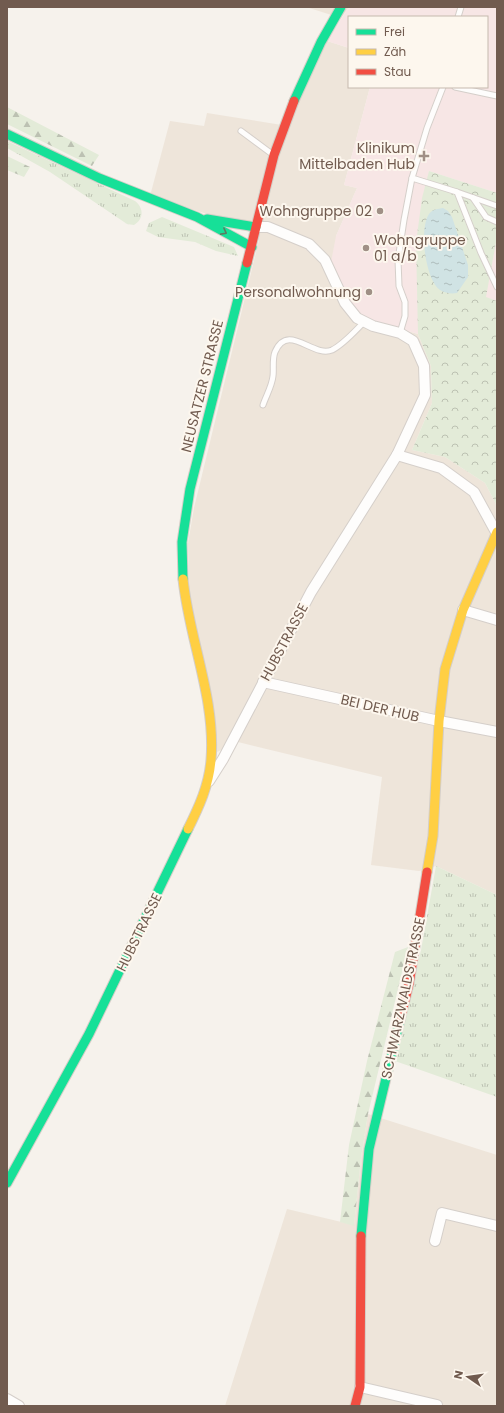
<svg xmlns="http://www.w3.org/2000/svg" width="504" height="1413" viewBox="0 0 504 1413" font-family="Poppins,sans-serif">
  <defs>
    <pattern id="grass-tufts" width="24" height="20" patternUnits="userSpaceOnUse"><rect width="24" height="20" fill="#e3ebd8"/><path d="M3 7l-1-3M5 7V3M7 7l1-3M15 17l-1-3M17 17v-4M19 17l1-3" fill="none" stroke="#bcc1b2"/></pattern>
    <pattern id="forest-firs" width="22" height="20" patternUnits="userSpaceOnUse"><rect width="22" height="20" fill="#e3ebd8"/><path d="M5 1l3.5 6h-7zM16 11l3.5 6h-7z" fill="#bcc1b2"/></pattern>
    <pattern id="park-crowns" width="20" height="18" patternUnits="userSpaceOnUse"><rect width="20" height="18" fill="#e3ebd8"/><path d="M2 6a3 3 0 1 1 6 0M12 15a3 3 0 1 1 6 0" fill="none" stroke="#bcc1b2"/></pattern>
    <pattern id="water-ripples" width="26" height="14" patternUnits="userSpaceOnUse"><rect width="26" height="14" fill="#d0e3e4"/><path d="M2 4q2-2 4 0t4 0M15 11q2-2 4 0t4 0" fill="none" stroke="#adbbbb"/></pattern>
  </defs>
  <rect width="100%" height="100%" fill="#f6f2ec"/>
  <g fill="#eee5da">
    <polygon points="306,7 349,7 341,18"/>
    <polygon points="327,41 349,48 349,87 370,87 344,185 357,188 336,236 366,319 418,334 431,366 432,403 412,450 445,457 485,483 497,506 497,895 436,866 419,871 371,865 382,777 238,742 217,752 189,590 188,543 194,508 259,240 239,224 150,196 170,121 204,126 207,113 288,126"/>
    <polygon points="368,1114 497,1155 497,1406 225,1406 287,1209 354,1225 361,1158"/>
  </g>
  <g fill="#f7e6e5">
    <polygon points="349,7 497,7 497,193 429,171 419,299 418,334 366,319 349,307 331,262 336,236 357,188 344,185 370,87 487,87 487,17 349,17 349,48 327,41"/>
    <polygon points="497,237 497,301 485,298"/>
  </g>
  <g fill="url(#grass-tufts)">
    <path d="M7 141 135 201C144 208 144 219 134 225L127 224 50 172 7 148Z"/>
    <polygon points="162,217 234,247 238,256 216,251 195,242 158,237 146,231 149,223"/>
    <polygon points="436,866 497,895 497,1097 395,1061 421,950"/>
  </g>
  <g fill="url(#forest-firs)">
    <polygon points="7,107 99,155 92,166 7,124"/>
    <polygon points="7,156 30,167 24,177 7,170"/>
    <polygon points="408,947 368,1114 361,1158 354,1226 340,1222 349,1145 367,1061 395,952"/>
  </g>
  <polygon fill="url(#park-crowns)" points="429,171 497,193 497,237 486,297 497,301 497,506 485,483 445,457 412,450 432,403 431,366 418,334 416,243 422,198"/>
  <path fill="url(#water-ripples)" d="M443 208 448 211 452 217 468 265V277L457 293C451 294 445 293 440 290 425 280 419 228 429 214 433 209 438 209 443 208Z"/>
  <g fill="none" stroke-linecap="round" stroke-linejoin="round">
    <defs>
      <g id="lane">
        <polyline points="458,17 461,7"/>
        <polyline points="455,87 497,96"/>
        <polyline points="241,131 272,154"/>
        <polyline points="412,178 457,192 481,253 497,287"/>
        <polyline points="457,192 497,206"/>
        <polyline points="473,198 486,217 497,222"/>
        <polyline points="400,333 405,316 405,302 399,286 398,260 404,220 412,178 427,128 443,87"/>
        <path d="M263 405C266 396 272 386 273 376 274 369 272 359 275 352 288 322 313 358 332 350 344 344 355 331 364 322"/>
      </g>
      <g id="street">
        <polyline points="397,455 441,468 474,492 496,532"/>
        <polyline points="463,610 497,620"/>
        <polyline points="263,682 439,721 497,732"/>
        <polyline points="209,781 223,759 311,592 397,455 425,395 424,366 413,341 400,333 373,326 357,318 345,303 325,260 309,244 268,227 256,227"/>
        <polyline points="435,1241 442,1213 497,1226"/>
        <polyline points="360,1387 437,1405"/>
        <polyline points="7,1399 19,1406"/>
      </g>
      <g id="fast">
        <polyline points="294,101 321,42 341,7"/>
        <polyline points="7,134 99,178 197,217 252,247"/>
        <polyline points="207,219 256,227"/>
        <polyline points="183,579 182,542 190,489 247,263"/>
        <polyline points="7,1183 89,1034 188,829"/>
        <polyline points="361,1236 369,1149 400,1020"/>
      </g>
      <g id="slow">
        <path d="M183 579C189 639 216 699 211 760 209 785 199 807 188 829"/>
        <polyline points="427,872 433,836 439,721 445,669 463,610 497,532"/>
      </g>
      <g id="jam">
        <polyline points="247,263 274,155 294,101"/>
        <polyline points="400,1020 409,984 427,872"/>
        <polyline points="355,1406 360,1387 361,1236"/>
      </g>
    </defs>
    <use href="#lane" stroke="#d5cfca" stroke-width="7"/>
    <use href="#street" stroke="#d5cfca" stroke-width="12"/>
    <use href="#fast" stroke="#d4cec7" stroke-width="11"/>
    <use href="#slow" stroke="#d4cec7" stroke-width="11"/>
    <use href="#jam" stroke="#d4cec7" stroke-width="11"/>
    <use href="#lane" stroke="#fefdfc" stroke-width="5"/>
    <use href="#street" stroke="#fefdfc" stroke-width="10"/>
    <use href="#fast" stroke="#16e098" stroke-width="9"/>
    <use href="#slow" stroke="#ffcf43" stroke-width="9"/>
    <use href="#jam" stroke="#f24e42" stroke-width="9"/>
  </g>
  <defs><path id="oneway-chevron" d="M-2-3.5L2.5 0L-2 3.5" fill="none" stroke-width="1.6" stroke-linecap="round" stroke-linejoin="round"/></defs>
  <use stroke="#5a7c61" href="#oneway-chevron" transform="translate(224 232) rotate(28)"/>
  <g fill="#a09086" stroke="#fdf7ee" stroke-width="1.5">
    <path d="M422 150h4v4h4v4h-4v4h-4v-4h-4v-4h4z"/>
    <circle cx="380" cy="211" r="4"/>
    <circle cx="366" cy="248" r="4"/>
    <circle cx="369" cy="292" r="4"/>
  </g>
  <g text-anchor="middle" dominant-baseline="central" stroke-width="4" stroke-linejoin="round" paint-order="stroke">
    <g font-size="14" fill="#715b4f" stroke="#fdf7ee" text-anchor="end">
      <text x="415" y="148">Klinikum<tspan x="415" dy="16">Mittelbaden Hub</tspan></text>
      <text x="372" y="211">Wohngruppe 02</text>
      <text x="374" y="240" text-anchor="start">Wohngruppe<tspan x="374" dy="16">01 a/b</tspan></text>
      <text x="361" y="292">Personalwohnung</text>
    </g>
    <g font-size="14" fill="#715b4f" stroke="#fdf7ee">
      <text transform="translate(202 386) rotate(-76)">NEUSATZER STRASSE</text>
      <text transform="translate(284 642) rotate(-62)">HUBSTRASSE</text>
      <text transform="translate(380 708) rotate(13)">BEI DER HUB</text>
      <text transform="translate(139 932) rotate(-64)">HUBSTRASSE</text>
      <text transform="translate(403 998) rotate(-78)">SCHWARZWALDSTRASSE</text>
    </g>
  </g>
  <rect width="504" height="1413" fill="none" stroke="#715b4f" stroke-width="16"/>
  <rect x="348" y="16" width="140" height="72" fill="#fdf7ee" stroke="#c5b9ae"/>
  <rect x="356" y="29" width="20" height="6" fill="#16e098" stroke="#c5b9ae"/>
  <text x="384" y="36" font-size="12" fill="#715b4f">Frei</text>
  <rect x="356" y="49" width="20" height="6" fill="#ffcf43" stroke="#c5b9ae"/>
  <text x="384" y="56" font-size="12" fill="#715b4f">Zäh</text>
  <rect x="356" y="69" width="20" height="6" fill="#f24e42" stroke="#c5b9ae"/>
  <text x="384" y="76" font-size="12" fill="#715b4f">Stau</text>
  <g transform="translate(468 1377) rotate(283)" stroke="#fdf7ee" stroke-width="3" paint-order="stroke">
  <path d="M0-3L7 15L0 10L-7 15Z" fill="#715b4f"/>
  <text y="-6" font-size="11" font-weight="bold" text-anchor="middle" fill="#715b4f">N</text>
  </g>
</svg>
